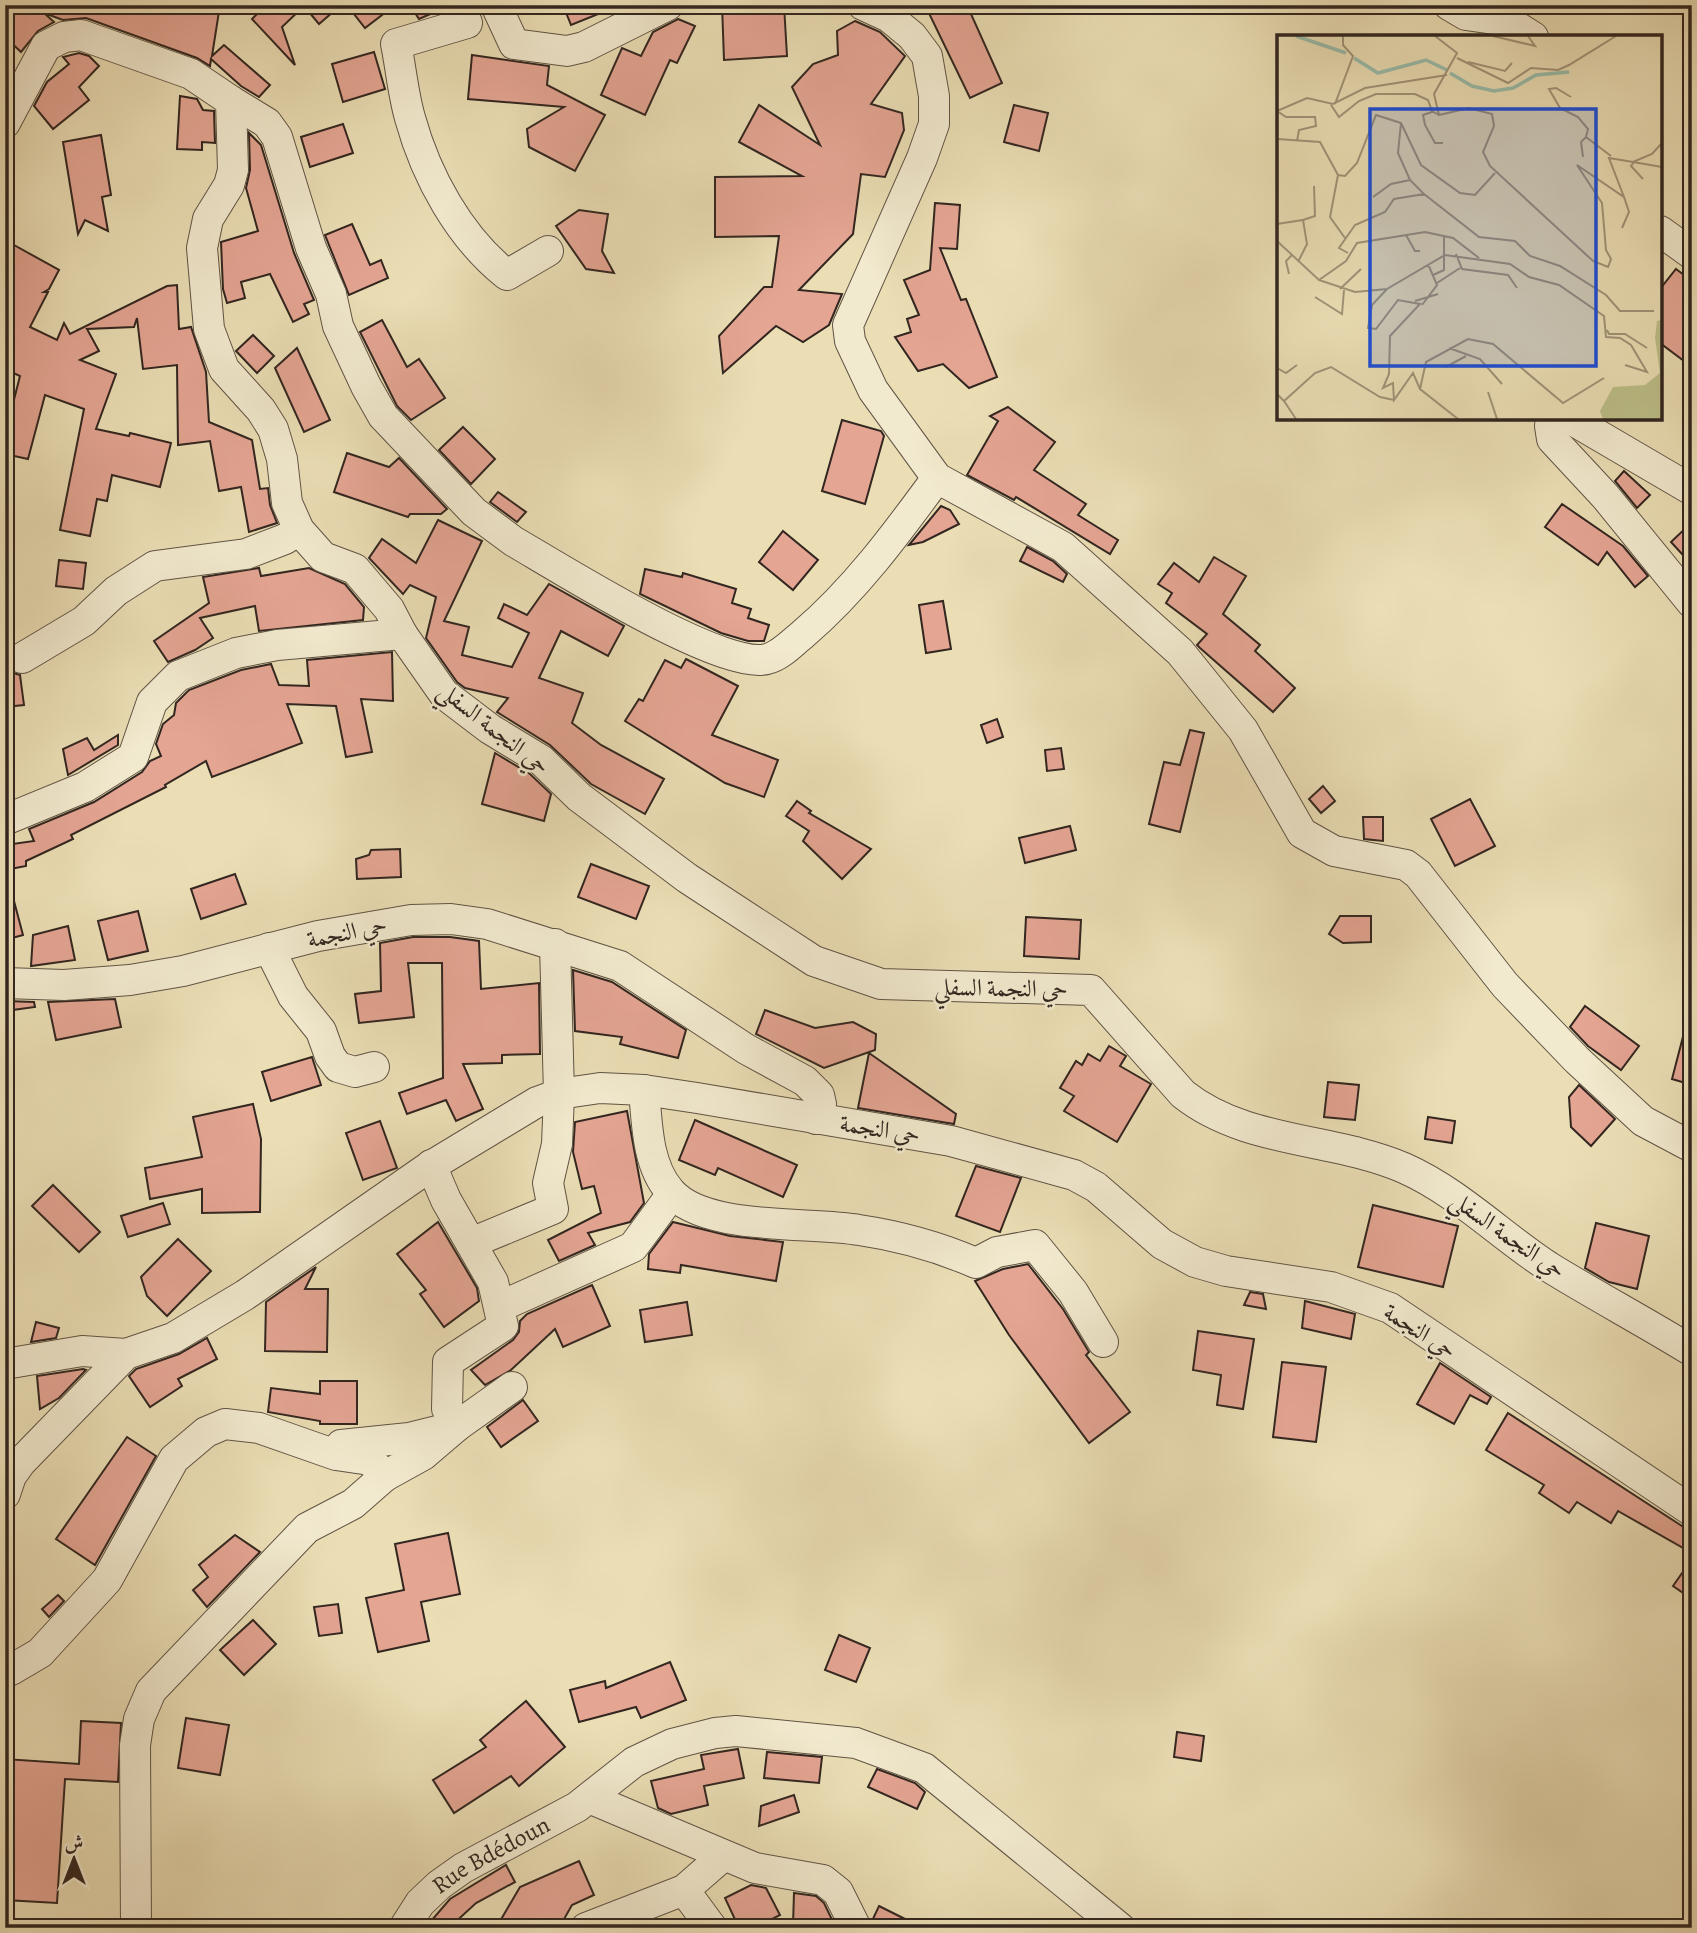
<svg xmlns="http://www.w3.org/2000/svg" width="1697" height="1933" viewBox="0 0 1697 1933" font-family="Alegreya,Amiri,serif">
  <rect width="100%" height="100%" fill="#ebdeb5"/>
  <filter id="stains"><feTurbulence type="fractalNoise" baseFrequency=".00286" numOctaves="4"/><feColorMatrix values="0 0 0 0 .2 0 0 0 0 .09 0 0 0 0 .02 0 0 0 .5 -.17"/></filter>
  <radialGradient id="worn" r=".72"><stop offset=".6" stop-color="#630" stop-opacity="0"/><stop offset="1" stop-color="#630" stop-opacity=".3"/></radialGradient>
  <g fill="#e4a593" stroke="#322620" stroke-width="2">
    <polygon points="5,5 23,10 19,5 220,5 212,56 224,45 270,85 259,97 241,86 211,59 210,66 197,58 86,18 63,20 44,13 54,22 38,31 21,52 5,37"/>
    <polygon points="266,5 341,5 319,24 304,6 282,27 295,65 252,19"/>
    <polygon points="347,5 395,5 365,28"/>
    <polygon points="410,5 451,5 419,19"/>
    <polygon points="563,5 618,5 618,6 571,25"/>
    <polygon points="722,5 784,5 787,56 724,60"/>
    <polygon points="925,5 967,5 1002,83 970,98"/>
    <polygon points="678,19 695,26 677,63 670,60 645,115 601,95 622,48 641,56 653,32"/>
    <polygon points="855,21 880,32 905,56 871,104 902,113 904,130 885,177 861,174 853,234 799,290 842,294 829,325 803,342 776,326 723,373 719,336 764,287 772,287 779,236 715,237 715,177 802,176 739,142 759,105 820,145 792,87 813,64 838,55 837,31"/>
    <polygon points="374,52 385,89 343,102 332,64"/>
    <polygon points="79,53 89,56 99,66 79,87 89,100 53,129 34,106 47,82 69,64 63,57"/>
    <polygon points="472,55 549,66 547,85 605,115 575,171 529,147 527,129 564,107 468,99"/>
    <polygon points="180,96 197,99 203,110 214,111 215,143 202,142 202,150 177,149"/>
    <polygon points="1014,105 1048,113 1039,151 1004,142"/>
    <polygon points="343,124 353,153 310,167 301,137"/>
    <polygon points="249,133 261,145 294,253 314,300 304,304 309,314 293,322 270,274 241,282 245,298 227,303 223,289 221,242 258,231 246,188 250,170"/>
    <polygon points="101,135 111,195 102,197 108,231 85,220 78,234 63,142"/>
    <polygon points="935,203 960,205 957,249 940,248 961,300 966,299 997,377 969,388 943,364 918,371 895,337 911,332 907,319 919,315 904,280 930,270"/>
    <polygon points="579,210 608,214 602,251 614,273 586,269 556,226"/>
    <polygon points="352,224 370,265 381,260 388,278 349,295 325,235"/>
    <polygon points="5,240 59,270 49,289 44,292 48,292 30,327 57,340 64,323 70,334 167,286 177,285 179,329 191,327 206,372 209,422 252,440 260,489 268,488 270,505 277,523 249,532 241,487 219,491 210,441 178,445 177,365 143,369 137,318 134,327 87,329 99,351 80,360 116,374 96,429 129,436 130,433 171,443 160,487 112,475 107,501 97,499 90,536 60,530 84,409 45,395 28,459 5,454 5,435 20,376 5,369"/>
    <polygon points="1676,269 1692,281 1692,367 1660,343 1660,289"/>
    <polygon points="382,320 407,367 419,359 445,398 411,420 397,406 360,332"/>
    <polygon points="253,335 274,356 257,373 236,351"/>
    <polygon points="297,348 330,420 304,432 275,368"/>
    <polygon points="1008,407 1055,442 1034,470 1086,504 1078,515 1118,540 1110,554 1016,497 1014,500 967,475 998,421 990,416"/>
    <polygon points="842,420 881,431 884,436 865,504 822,491"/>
    <polygon points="463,427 495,459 471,484 439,450"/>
    <polygon points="347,453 389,467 399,458 447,509 441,514 410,514 408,517 334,492"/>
    <polygon points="1624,471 1650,495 1637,508 1615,481"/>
    <polygon points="498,492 526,512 517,522 490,502"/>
    <polygon points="1562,504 1623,546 1648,576 1635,587 1607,552 1598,565 1545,527"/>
    <polygon points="941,506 950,510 959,524 923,542 909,545"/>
    <polygon points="438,520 482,541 444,621 469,627 462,655 512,667 529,633 498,618 504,604 527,615 549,584 624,626 608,656 561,631 539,678 583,693 572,723 601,745 664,779 645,814 591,784 550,745 497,712 508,698 465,688 457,682 426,638 436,597 410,585 403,594 369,558 382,539 416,563"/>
    <polygon points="1692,522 1692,565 1671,542"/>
    <polygon points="783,531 818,560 793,590 759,562"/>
    <polygon points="1027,547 1053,561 1067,574 1063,582 1020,561"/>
    <polygon points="1214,557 1246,576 1223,614 1260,645 1255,651 1295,688 1273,712 1200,648 1197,645 1207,634 1166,603 1172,593 1158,584 1174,563 1199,582"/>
    <polygon points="59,560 86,563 83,589 56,586"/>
    <polygon points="259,568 261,576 309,568 345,584 364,607 363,620 259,631 255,606 200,618 213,638 195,650 168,662 154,641 209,603 203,577"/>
    <polygon points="645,569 682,577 683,573 736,589 732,603 751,609 748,618 769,625 764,641 748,641 721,633 640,594"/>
    <polygon points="943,601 951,649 926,653 919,605"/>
    <polygon points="392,652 393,701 361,699 372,752 346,757 336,706 287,704 302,743 212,777 206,761 165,785 166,787 71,835 73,839 26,861 26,866 5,870 5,845 34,841 29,829 94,802 142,772 150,761 161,756 156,744 163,724 174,715 176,703 189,690 241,670 271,664 279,685 309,686 307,660"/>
    <polygon points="686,659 738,686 712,735 778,760 764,797 725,783 625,721 639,699 643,701 665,660 681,668"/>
    <polygon points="5,661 13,673 20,675 24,705 5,707"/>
    <polygon points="997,719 1003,737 987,743 981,725"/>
    <polygon points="1190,730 1204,733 1180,832 1149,824 1164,762 1180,765"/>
    <polygon points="118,735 118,745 68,775 63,749 87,738 94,750"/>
    <polygon points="1061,748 1064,769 1047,771 1045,750"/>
    <polygon points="495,753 530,774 551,794 544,821 482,804"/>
    <polygon points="1323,786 1335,801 1321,813 1309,799"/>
    <polygon points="1470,799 1495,846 1455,866 1431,819"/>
    <polygon points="797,801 811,811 809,813 871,849 842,879 803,841 809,831 786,816"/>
    <polygon points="1363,817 1383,817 1383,841 1364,839"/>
    <polygon points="1070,826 1076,850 1025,863 1019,838"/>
    <polygon points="400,849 401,877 357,879 356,859 369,855 371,850"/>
    <polygon points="591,864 649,886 636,919 578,897"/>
    <polygon points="235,874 246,904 201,919 191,889"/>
    <polygon points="10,886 23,935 5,940 5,887"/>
    <polygon points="138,911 148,951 108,960 98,921"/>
    <polygon points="1340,916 1371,916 1371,942 1343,943 1329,934"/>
    <polygon points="1026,917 1081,920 1079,959 1024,956"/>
    <polygon points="68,926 75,960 31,966 33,935"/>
    <polygon points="413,937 450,937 479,941 481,989 539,983 540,1054 502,1055 502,1063 463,1064 483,1109 456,1121 446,1100 407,1114 399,1093 443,1078 442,963 408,963 414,1017 359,1023 355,994 381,991 380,943"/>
    <polygon points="573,970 612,982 686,1030 678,1058 620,1044 622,1037 575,1031"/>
    <polygon points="115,999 121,1027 56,1040 48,1002"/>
    <polygon points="5,1001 34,1002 35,1007 5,1011"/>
    <polygon points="1585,1006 1639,1046 1621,1070 1588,1046 1570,1027"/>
    <polygon points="765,1010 815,1028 853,1022 876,1034 875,1050 824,1068 756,1034"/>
    <polygon points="1686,1025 1692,1025 1692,1085 1672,1079"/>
    <polygon points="1109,1046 1126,1056 1120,1066 1151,1084 1117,1142 1064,1111 1074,1096 1060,1088 1076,1061 1082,1065 1088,1054 1100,1061"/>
    <polygon points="869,1053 956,1114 954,1124 858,1108"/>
    <polygon points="312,1057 321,1085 271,1101 262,1072"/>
    <polygon points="1328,1082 1359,1085 1355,1120 1324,1117"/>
    <polygon points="1579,1085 1615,1119 1591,1146 1571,1127 1569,1097"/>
    <polygon points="253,1104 261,1139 260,1212 202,1213 202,1189 150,1199 145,1168 202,1157 193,1117"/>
    <polygon points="627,1111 644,1203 630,1222 588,1233 595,1245 559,1261 548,1240 601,1213 594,1186 582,1189 573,1152 575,1122"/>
    <polygon points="1428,1117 1455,1121 1452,1143 1425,1139"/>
    <polygon points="695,1120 797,1165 783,1197 718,1168 715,1175 679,1160"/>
    <polygon points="380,1121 397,1168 363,1180 346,1133"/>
    <polygon points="976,1166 1021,1178 1000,1232 956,1216"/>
    <polygon points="53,1185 100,1232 79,1252 32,1206"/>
    <polygon points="163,1203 170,1224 128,1237 121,1216"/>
    <polygon points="1373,1205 1458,1226 1443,1287 1358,1267"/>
    <polygon points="438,1222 477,1288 479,1301 444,1327 420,1294 426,1290 397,1254"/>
    <polygon points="673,1222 730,1236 783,1242 776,1281 681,1265 680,1273 648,1269 649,1254"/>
    <polygon points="1596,1223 1649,1236 1637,1289 1609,1282 1585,1268"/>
    <polygon points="178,1239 211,1271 167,1316 147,1296 141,1277"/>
    <polygon points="1028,1264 1063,1309 1089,1352 1086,1355 1130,1412 1089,1443 1009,1335 975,1281 1003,1269"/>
    <polygon points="316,1267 305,1289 328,1289 327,1352 265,1351 266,1302"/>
    <polygon points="592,1285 610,1326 563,1347 555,1329 511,1370 485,1385 471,1370 513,1340 519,1332 520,1321 527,1314"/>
    <polygon points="1250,1292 1263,1294 1266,1309 1244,1305"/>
    <polygon points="1305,1301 1355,1314 1351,1339 1302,1328"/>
    <polygon points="687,1302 692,1335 645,1342 640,1310"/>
    <polygon points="36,1322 59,1328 56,1338 31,1342"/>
    <polygon points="1198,1331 1254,1339 1243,1409 1217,1405 1221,1375 1193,1370"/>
    <polygon points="207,1338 217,1359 178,1379 182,1386 150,1407 129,1376 136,1369 179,1354"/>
    <polygon points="1282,1362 1326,1367 1316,1442 1273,1437"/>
    <polygon points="1440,1363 1491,1397 1487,1404 1470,1395 1454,1424 1417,1404"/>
    <polygon points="83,1369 86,1370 59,1398 40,1409 37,1376"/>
    <polygon points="320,1381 357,1381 357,1424 320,1424 320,1421 268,1412 271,1388 320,1394"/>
    <polygon points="523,1400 538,1421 501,1447 487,1427"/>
    <polygon points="1508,1413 1682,1526 1692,1528 1692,1553 1618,1511 1611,1523 1577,1502 1569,1513 1539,1493 1544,1485 1486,1450"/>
    <polygon points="127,1437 156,1456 95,1565 56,1539"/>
    <polygon points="448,1533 460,1594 421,1602 429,1641 378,1652 366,1598 404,1590 395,1544"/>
    <polygon points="235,1535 260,1552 207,1607 193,1590 208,1577 199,1565"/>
    <polygon points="1692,1559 1692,1599 1673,1586"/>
    <polygon points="58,1595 64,1601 49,1617 42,1609"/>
    <polygon points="338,1604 342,1633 319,1636 314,1607"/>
    <polygon points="253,1620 276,1644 244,1675 220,1650"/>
    <polygon points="839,1635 870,1648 856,1682 825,1670"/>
    <polygon points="670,1662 686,1700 641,1718 636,1707 579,1722 570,1690 605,1681 606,1688"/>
    <polygon points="526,1701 565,1747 519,1786 511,1776 454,1813 433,1780 486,1747 480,1740"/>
    <polygon points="186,1718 229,1725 220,1775 178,1768"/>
    <polygon points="81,1721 121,1723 118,1782 65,1779 57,1903 5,1900 5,1759 79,1764"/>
    <polygon points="1177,1732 1204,1736 1201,1761 1174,1757"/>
    <polygon points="738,1749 744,1778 704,1786 708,1805 671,1814 658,1808 651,1781 704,1769 701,1755"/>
    <polygon points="767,1752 822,1757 819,1783 764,1778"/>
    <polygon points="877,1769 915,1783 925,1792 917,1809 868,1787"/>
    <polygon points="794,1795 799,1812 759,1826 761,1806"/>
    <polygon points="579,1861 594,1895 572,1905 559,1928 496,1928 520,1887"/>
    <polygon points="506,1865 515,1882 476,1903 449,1928 425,1928 450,1899"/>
    <polygon points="751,1885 766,1888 780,1915 754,1928 739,1928 725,1898"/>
    <polygon points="794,1893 816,1896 824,1903 835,1926 793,1925"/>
    <polygon points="879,1906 923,1928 873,1928 872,1921"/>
  </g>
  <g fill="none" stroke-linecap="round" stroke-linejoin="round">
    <defs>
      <g id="minor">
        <polyline points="496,5 514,44 567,51 584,47 668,5"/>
        <polyline points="863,5 889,17 912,36 927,56 934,96 934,124 922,158 848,325 850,341 873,390 937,478 1063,547 1180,652 1243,730 1302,833 1334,851 1406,865 1418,874 1505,985 1577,1060 1643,1121 1692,1147"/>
        <polyline points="1449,5 1466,15 1508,21 1533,37"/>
        <path d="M467 23 396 44C401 68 403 94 410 118 426 176 459 237 507 275L548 251"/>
        <path d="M231 101 267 123 277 137 311 248 331 294 338 326 366 386 383 416 474 512 513 541C558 567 722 671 767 659 780 656 792 643 802 635 855 590 896 534 937 478"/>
        <polyline points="5,123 46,46 64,37 81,35 191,74 231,101 233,170 229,185 208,219 202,248 209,329 224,369 261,410 273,429 282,459 287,503 299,530 323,557 355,569 389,609 402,634 277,645 236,653 178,676 152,702 133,757 85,787 5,820"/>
        <polyline points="1660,231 1692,254"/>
        <polyline points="1557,418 1550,426 1552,439 1605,496 1692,603"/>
        <polyline points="1569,418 1692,490"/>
        <path d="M402 634 444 694 490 729 541 760 579 797 687 878 814 961 881 984 1091 990 1183 1094C1246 1144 1332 1137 1404 1168 1458 1192 1500 1235 1549 1267 1596 1296 1645 1322 1692 1351"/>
        <polyline points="22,658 84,621 116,591 155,566 246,554 285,539 299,530"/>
        <polyline points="269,948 293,996 321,1031 330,1056 338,1067 355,1072 374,1067"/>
        <polyline points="5,983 64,985 130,980 183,971 318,936 411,920 451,919 487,924 620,966 746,1049 805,1081 819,1095 821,1104 816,1119"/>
        <path d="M644 1090C647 1123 647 1165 670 1191 704 1232 811 1221 859 1230 900 1236 939 1247 976 1263L997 1252 1035 1245 1073 1292 1103 1342"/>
        <polyline points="471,1243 553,1209 548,1183 557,1144 559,1094 555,944"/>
        <polyline points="499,1307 633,1247 672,1194"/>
        <polyline points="5,1364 82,1351 126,1354"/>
        <polyline points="341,1445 409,1438 457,1426 512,1387"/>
        <polyline points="385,1476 423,1455 457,1426 447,1409 448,1362 503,1326 493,1282 446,1200 431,1165"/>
        <polyline points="5,1494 11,1476 21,1462 126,1354 173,1338 245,1295 426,1169 537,1102 559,1094 600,1088 644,1090 697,1098 951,1141 1074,1175 1096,1187 1162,1244 1195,1262 1226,1271 1331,1287 1390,1308 1692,1511"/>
        <polyline points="5,1668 11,1670 40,1653 107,1580 174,1459 206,1432 225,1424 259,1428 336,1455 370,1460 385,1476 353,1504 307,1528 151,1691 139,1719 135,1745 136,1928"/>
        <polyline points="589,1798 755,1868 823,1880 838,1892 856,1928"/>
        <polyline points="684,1890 712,1928"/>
        <path id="s1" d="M404 1928 420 1903 439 1885 463 1868 577 1807 634 1762 672 1744 715 1733 736 1731 856 1743 924 1768 1120 1928"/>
        <polyline points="586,1928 684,1890 723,1856"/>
      </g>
    </defs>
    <use href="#minor" stroke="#605445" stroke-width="32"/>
    <use href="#minor" stroke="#f2eacf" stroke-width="30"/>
  </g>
  <g text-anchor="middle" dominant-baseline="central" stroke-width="5" stroke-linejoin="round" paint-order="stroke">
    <g font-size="24" fill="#322620" stroke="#f2eacf">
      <text transform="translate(494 728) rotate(38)">حي النجمة السفلي</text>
      <text transform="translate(347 932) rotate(-11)">حي النجمة</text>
      <text transform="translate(1001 988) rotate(1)">حي النجمة السفلي</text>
      <text transform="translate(880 1129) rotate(9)">حي النجمة</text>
      <text transform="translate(1508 1235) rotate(35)">حي النجمة السفلي</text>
      <text transform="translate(1420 1331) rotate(33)">حي النجمة</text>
      <text stroke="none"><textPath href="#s1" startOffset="116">Rue Bdédoun</textPath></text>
    </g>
  </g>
  <g transform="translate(1277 35)">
    <rect width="385" height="385" fill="#ebdeb5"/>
    <path d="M385 285V384H326L323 376 336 352 368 350 383 338 378 303 380 286Z" fill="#bdc08a"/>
    <path fill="none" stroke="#99bcaa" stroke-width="3.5" d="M19 1 69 18M77 23 101 38 149 25 170 35M173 38 195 51 217 56 236 53 259 40 292 37"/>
    <path fill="none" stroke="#a19479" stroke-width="2" d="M158 1 180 18 157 59 162 80 192 73 215 79 217 91 206 117 213 131 316 226 331 232 334 224 329 215 325 168 300 130 347 162 332 123 356 127 375 119 385 108M216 1 258 11 251 1M180 23 231 48 254 33 281 35 292 30 339 1M191 27 228 36 235 28M294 62 279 53 272 54 283 73 301 82 311 94 309 102M58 69 76 21 66 10V1M54 70 62 82 82 66 99 59H138L151 65 155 76 162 80M0 76 30 63 56 69 88 53 170 40M0 76 9 82H38L39 91 22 95 20 106M155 77 146 80 148 90 158 108H166M124 88 144 130 183 158 198 160 218 138M0 104 43 107 61 140 68 141 80 128 99 80 124 88 121 118 133 145 147 159 117 164 108 177 78 190 62 213 71 218M306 122 304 107 309 102 334 121M356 127 385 132M357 127 354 131 366 144M61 140 53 182 68 203M147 159 202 202 238 206 253 221 283 231 329 260 343 276H377M96 162 114 149 133 145M26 185 38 181 37 151M0 189 26 185 30 209 21 227M345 193 352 177 347 162M129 200 138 216H143M0 206 42 245 69 226 80 208 148 197 176 203 202 223M179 219 185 234 231 240 240 253M12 239 9 226 15 220M156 240 167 235V200M42 245 78 257 110 254M160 248 183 233M63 254 84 234M38 262 65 279 67 255M138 266 161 259M145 270 160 250 151 229M330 295 332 299H348L370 313M172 313 203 324 225 349M169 332 189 321M0 333 9 338 20 330M143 354 149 327 191 304 216 309 286 368 327 343M211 357 220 384M0 359 7 366 38 338 54 332 103 362 117 365M7 366 19 384M181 384 143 354 136 338 117 365 116 348 106 353 112 339 113 301 143 269 121 265 99 294 91 293 95 270 110 254 168 220 233 229 252 242 282 250 327 281 329 302 343 303 354 310 370 337 348 330"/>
    <path fill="#1d4ed8" fill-opacity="0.15" stroke="#1d4ed8" stroke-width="3.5" d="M93 74H319V331H93Z"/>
    <rect width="385" height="385" fill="none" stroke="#322620" stroke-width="3.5"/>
  </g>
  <rect width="1697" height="1933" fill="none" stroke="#ebdeb5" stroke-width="28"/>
  <rect x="7" y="7" width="1683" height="1919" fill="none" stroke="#322620" stroke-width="3.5"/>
  <rect x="14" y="14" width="1669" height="1905" fill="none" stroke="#322620" stroke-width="2"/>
  <g transform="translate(74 1859)" stroke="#f2eacf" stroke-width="5" paint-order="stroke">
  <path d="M0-5L12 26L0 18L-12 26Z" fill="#322620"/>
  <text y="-10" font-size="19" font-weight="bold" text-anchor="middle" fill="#322620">ش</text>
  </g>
  <rect width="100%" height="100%" filter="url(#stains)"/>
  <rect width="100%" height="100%" fill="url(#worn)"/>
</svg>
